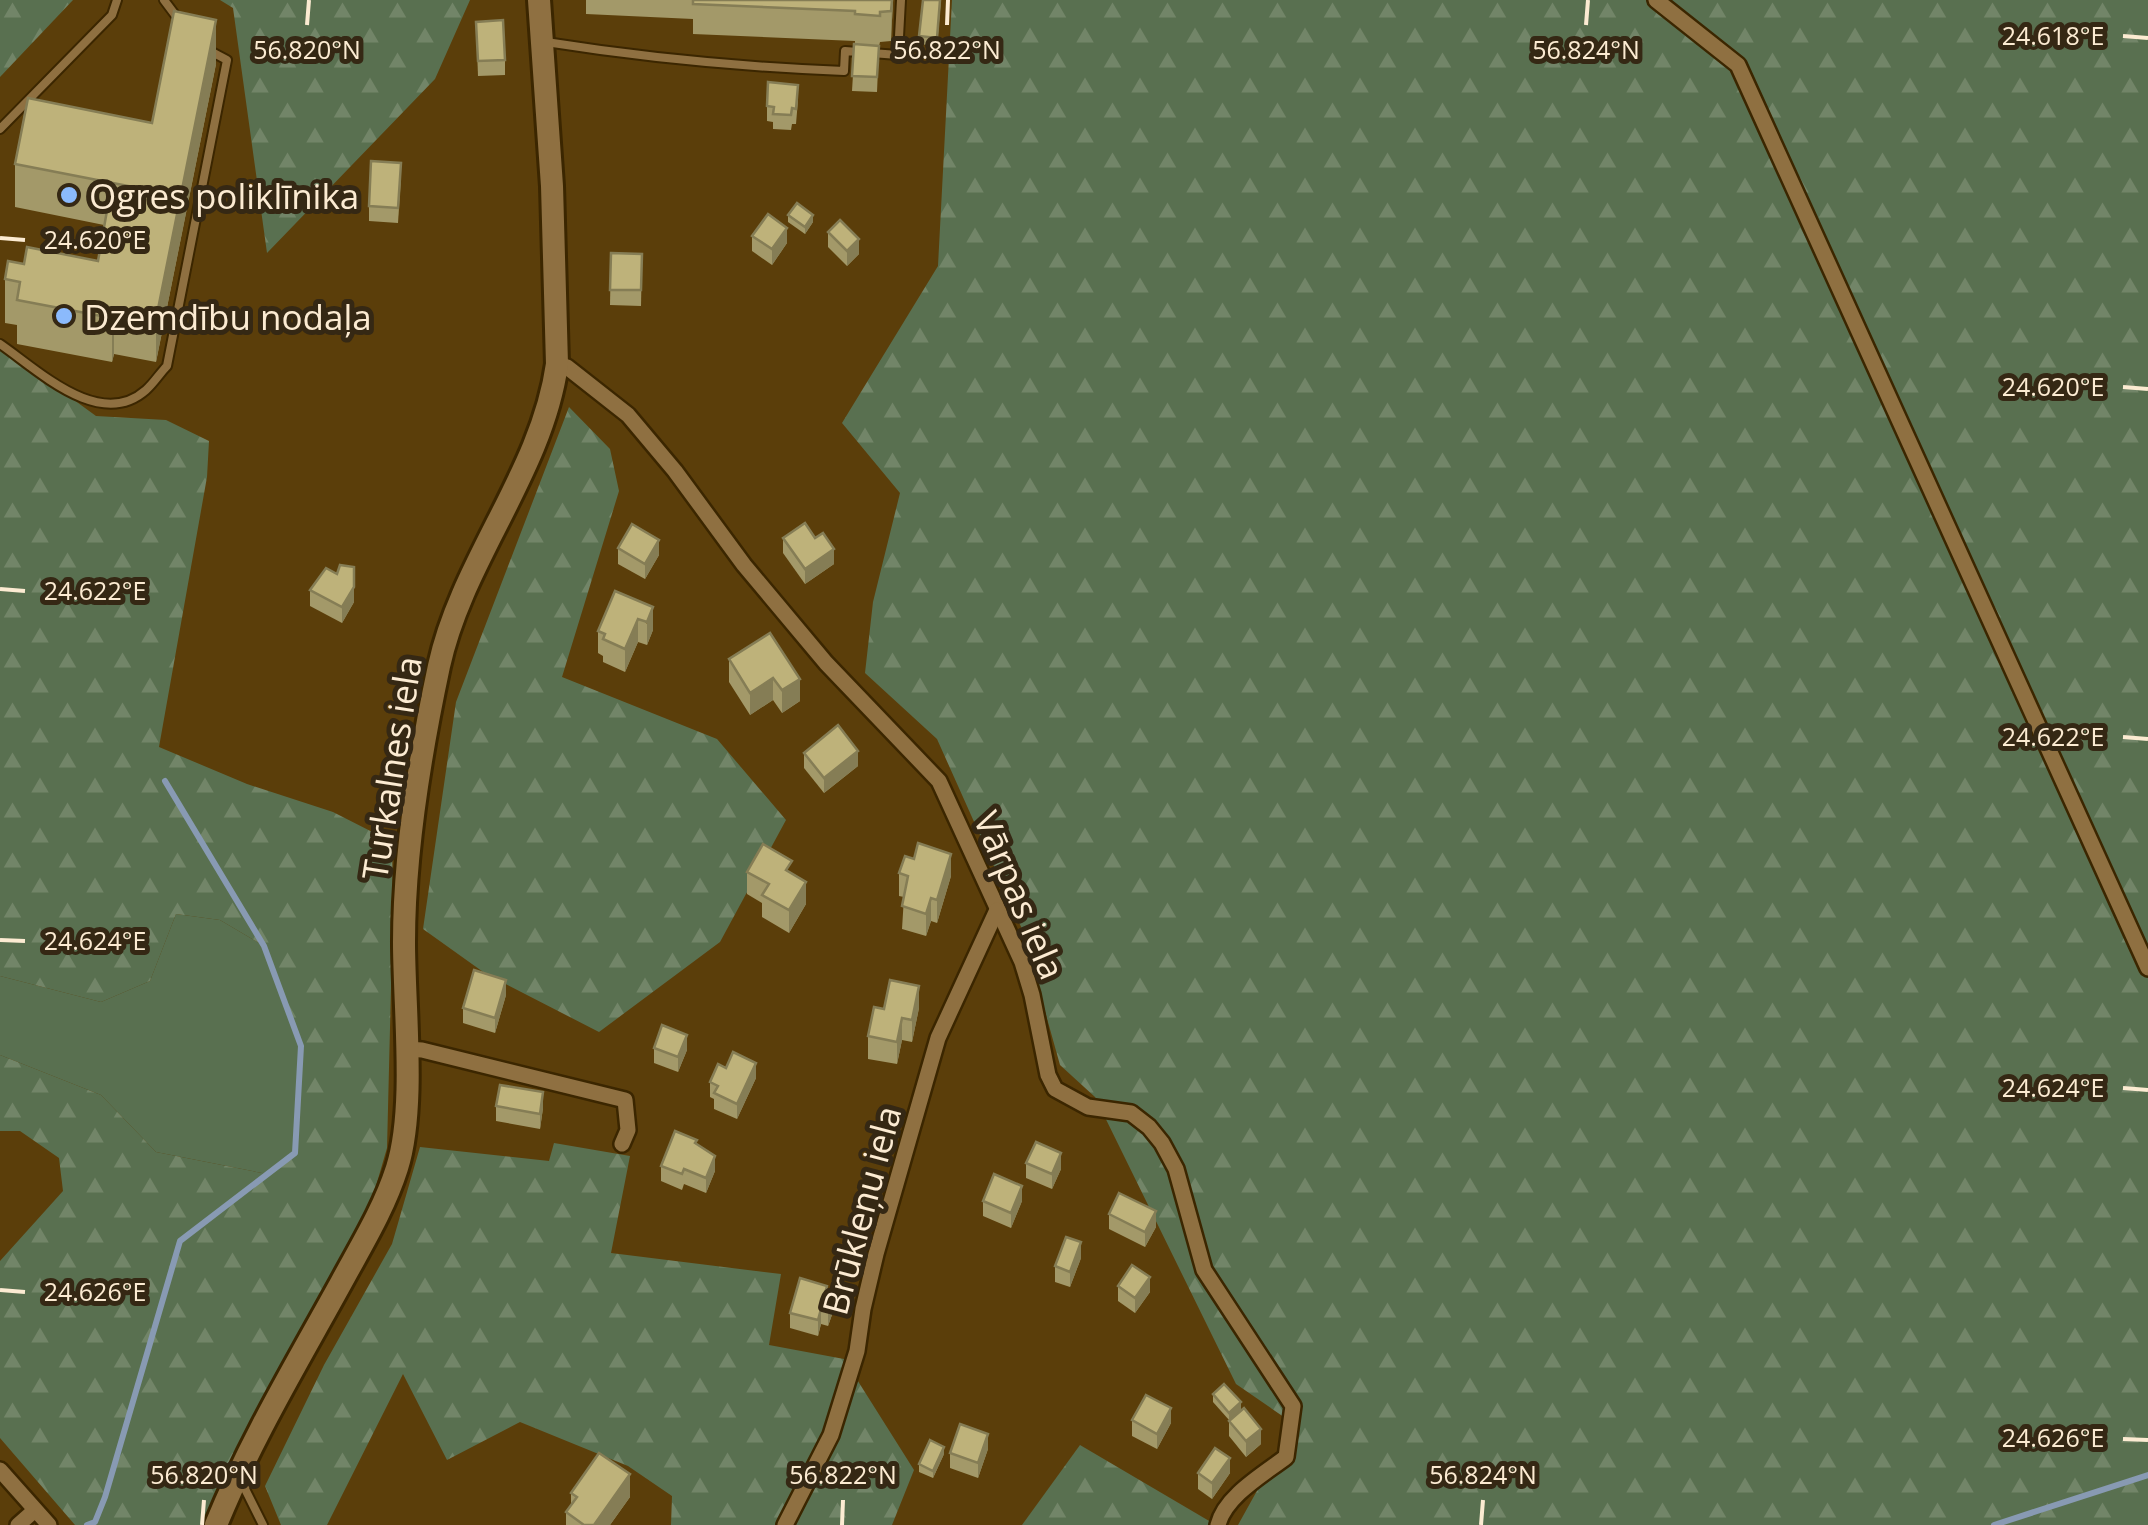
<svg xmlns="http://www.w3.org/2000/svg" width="2148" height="1525" viewBox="0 0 2148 1525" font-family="'Open Sans',sans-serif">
  <defs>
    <pattern id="forest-firs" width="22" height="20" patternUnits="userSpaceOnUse" patternTransform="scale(2.5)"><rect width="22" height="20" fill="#597050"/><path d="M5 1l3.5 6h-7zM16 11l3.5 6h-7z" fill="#728568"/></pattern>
  </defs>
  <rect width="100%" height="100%" fill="#5b3e0a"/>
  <polygon fill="#597050" points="176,914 220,920 264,946 301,1046 295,1153 267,1174 156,1152 101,1095 0,1055 0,976 101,1002 150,981"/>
  <g fill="url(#forest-firs)">
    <polygon points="0,0 73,0 0,77"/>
    <polygon points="220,0 470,0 435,79 267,253 233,8"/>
    <polygon points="952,0 2148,0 2148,1525 1238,1525 1294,1424 1236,1384 1095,1097 1060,1065 1022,929 937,739 865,673 873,602 900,493 842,423 938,266"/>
    <polygon points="0,346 96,416 166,420 209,441 207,477 159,747 247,784 333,812 392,842 393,908 387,1148 362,1234 212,1525 75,1525 0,1438 0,1261 63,1191 59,1158 20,1131 0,1131 0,1055 101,1095 156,1152 267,1174 295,1152 301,1046 264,946 220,920 176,914 150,981 101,1002 0,976"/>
    <polygon points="569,407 610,449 619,491 562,677 717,739 786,820 720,942 599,1032 486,974 423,929 456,702"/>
    <polygon points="554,1143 630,1156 611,1253 781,1274 769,1345 844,1359 914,1470 892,1525 671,1525 672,1496 628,1466 520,1422 447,1460 403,1374 327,1525 281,1525 265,1486 324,1365 392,1244 420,1147 549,1161"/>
    <polygon points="1080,1445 1216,1525 1022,1525"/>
  </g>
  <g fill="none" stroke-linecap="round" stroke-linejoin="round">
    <g stroke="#889ab3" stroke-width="6">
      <polyline points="87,1525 95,1522 105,1497 180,1241 295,1153 301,1046 264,946 165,781"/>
      <polyline points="1994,1525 2148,1475"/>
    </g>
    <defs>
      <g id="service">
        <polyline points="164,0 179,20"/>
        <path d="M546 42C647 58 742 67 844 71L845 51 898 55 901 0"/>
        <polyline points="0,129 112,15 117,0"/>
        <path d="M0 344C38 370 100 431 146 390 154 383 160 373 167 366L227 60 210 51"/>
        <polyline points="247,1478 245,1489 263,1525"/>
      </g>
      <g id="minor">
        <polyline points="1656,0 1738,65 2148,968"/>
        <path d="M557 364 567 367 628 415 675 471 744 565 826 663 939 781 1022 962 1032 995 1048 1075 1055 1089 1088 1107 1131 1113 1149 1127 1162 1143 1176 1169 1204 1270 1293 1406 1286 1457C1264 1474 1225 1496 1218 1525"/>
        <polyline points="406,1049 422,1050 625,1100 628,1130 622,1144"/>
        <polyline points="0,1470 49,1525"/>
        <polyline points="18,1525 35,1510"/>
        <polyline points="785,1525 831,1435 857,1351 863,1309 876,1254 938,1038 997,910"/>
      </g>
      <path id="secondary" d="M216 1525C250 1441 297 1363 341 1283 361 1246 384 1209 397 1168 416 1108 404 1008 404 942 404 851 420 755 439 666 462 560 542 472 557 364L552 186 539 0"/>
    </defs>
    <use href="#service" stroke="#3b2600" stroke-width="12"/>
    <use href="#minor" stroke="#3b2600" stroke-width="20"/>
    <use href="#secondary" stroke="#3b2600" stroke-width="28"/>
    <use href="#service" stroke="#8f7041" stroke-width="8"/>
    <use href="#minor" stroke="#8f7041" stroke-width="15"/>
    <use href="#secondary" stroke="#8f7041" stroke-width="22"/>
  </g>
  <g fill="#a39969">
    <polygon points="586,0 893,0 891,41 880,42 879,46 877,92 852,91 855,41 693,34 693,19 586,14"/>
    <polygon points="941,0 937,46 919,44 919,36"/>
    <polygon points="476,22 505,60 505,75 478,76"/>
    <polygon points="216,64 156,362 114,354 112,362 17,344 17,325 5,323 5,279 24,264 98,261 104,225 15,207 15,164 152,123"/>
    <polygon points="798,100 796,124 792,124 791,130 773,129 773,122 767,121 767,106"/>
    <polygon points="401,178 398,223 369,221 369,206"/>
    <polygon points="788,215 813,222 805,234 788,222"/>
    <polygon points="828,232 859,254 847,266 828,247"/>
    <polygon points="752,236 787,243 772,265 752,251"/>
    <polygon points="611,253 642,254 641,306 610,305"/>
    <polygon points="783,538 834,564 805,584 783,553"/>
    <polygon points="618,548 659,555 645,579 618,564"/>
    <polygon points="337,574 354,602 342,623 310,606 310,590"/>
    <polygon points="615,591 653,630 647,645 638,642 625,672 603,662 603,656 598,653 598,631"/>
    <polygon points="729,659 800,679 800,701 782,713 773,700 750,715 729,682"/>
    <polygon points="804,753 858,766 824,793 804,768"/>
    <polygon points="747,872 792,874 806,904 789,933 762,917 762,903 747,894"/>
    <polygon points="899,873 951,876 937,923 931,921 926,936 902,929 904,897 899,896"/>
    <polygon points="506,995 495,1033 463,1023 463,1008"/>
    <polygon points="919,1008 912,1042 902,1040 897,1064 868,1059 868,1036 884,1009"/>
    <polygon points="654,1048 687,1050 678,1072 654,1063"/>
    <polygon points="756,1078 737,1119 714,1109 714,1099 710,1097 710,1082"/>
    <polygon points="496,1106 543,1108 540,1129 496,1121"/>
    <polygon points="697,1144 715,1171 706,1193 684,1184 682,1190 661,1181 661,1166"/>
    <polygon points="1026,1163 1061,1169 1052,1189 1026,1178"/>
    <polygon points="983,1201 1022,1201 1011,1228 983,1216"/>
    <polygon points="1109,1214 1156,1227 1145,1247 1109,1229"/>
    <polygon points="1081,1258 1070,1287 1055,1282 1055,1266"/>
    <polygon points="1118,1286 1150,1292 1135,1313 1118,1301"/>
    <polygon points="827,1295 833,1312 828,1326 821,1324 818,1336 790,1328 790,1313"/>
    <polygon points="1213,1394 1241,1402 1229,1420 1213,1402"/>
    <polygon points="1132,1420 1171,1423 1157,1449 1132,1436"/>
    <polygon points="1229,1421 1261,1444 1246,1457 1229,1436"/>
    <polygon points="988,1449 978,1478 950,1468 950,1453"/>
    <polygon points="944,1454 933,1478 919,1472 919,1464"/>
    <polygon points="1198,1473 1230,1473 1212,1499 1198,1489"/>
    <polygon points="571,1493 630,1497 610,1525 566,1525 566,1512 571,1506"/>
  </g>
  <g fill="#857d55">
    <polygon points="892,0 893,0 891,41"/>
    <polygon points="216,20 216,64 156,362 156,319"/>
    <polygon points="813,215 813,222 805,234 805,227"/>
    <polygon points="787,228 787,243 772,265 772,249"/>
    <polygon points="859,239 859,254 847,266 847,251"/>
    <polygon points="114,310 114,354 112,362 112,318"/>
    <polygon points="659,540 659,555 645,579 645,564"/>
    <polygon points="834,549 834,564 805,584 805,569"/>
    <polygon points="354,587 354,602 342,623 342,607"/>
    <polygon points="653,607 653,630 647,645 647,622"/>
    <polygon points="638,619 638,642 625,672 625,649"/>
    <polygon points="773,678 773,700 750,715 750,693"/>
    <polygon points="800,679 800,701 782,713 782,690"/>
    <polygon points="858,751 858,766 824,793 824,778"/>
    <polygon points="951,854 951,876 937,923 937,900"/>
    <polygon points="806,882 806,904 789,933 789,910"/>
    <polygon points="931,898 931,921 926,936 926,914"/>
    <polygon points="506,980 506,995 495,1033 495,1018"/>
    <polygon points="919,986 919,1008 912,1042 912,1020"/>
    <polygon points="902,1018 902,1040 897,1064 897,1042"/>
    <polygon points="687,1035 687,1050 678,1072 678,1057"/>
    <polygon points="756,1063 756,1078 737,1119 737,1104"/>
    <polygon points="543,1092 543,1108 540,1129 540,1114"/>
    <polygon points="1061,1153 1061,1169 1052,1189 1052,1174"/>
    <polygon points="715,1156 715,1171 706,1193 706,1178"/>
    <polygon points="1022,1186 1022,1201 1011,1228 1011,1213"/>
    <polygon points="1156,1211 1156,1227 1145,1247 1145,1232"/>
    <polygon points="1081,1242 1081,1258 1070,1287 1070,1272"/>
    <polygon points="1150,1277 1150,1292 1135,1313 1135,1298"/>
    <polygon points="833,1296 833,1312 828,1326 828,1311"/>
    <polygon points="821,1309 821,1324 818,1336 818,1320"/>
    <polygon points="1241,1402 1241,1410 1229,1420 1229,1413"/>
    <polygon points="1171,1408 1171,1423 1157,1449 1157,1434"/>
    <polygon points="1261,1429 1261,1444 1246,1457 1246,1441"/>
    <polygon points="988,1434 988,1449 978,1478 978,1463"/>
    <polygon points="944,1447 944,1454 933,1478 933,1471"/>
    <polygon points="1230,1458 1230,1473 1212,1499 1212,1483"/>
    <polygon points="630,1474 630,1497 610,1525 594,1525"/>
  </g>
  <g fill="#beb27a" stroke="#857d55" stroke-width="2.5">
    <polygon points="693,0 892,0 891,11 880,12 880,16 855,14 855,11 693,4"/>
    <polygon points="923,0 940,0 937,38 919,36"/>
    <polygon points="174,11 216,20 156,319 114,310 112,318 17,300 20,282 5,279 8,261 24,264 27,247 98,261 108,205 133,187 15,164 28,98 152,123"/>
    <polygon points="503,20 505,60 478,61 476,22"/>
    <polygon points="854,44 879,46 877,77 852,76"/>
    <polygon points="768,82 798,85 796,109 792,108 791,115 773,114 774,107 767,106"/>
    <polygon points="371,161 401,163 398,208 369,206"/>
    <polygon points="797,203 813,215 805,227 788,215"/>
    <polygon points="768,214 787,228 772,249 752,236"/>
    <polygon points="840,220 859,239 847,251 828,232"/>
    <polygon points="611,253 642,254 641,290 610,290"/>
    <polygon points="805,523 815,538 823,533 834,549 805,569 783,538"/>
    <polygon points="632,524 659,540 645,564 618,548"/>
    <polygon points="340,565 354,567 354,587 342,607 310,590 326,568 337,574"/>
    <polygon points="615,591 653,607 647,622 638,619 625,649 603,639 605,634 598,631"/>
    <polygon points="770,633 800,679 782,690 773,678 750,693 729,659"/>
    <polygon points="838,725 858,751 824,778 804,753"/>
    <polygon points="918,843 951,854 937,900 931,898 926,914 902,906 908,876 899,873 905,856 914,859"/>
    <polygon points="763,844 792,861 786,870 806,882 789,910 762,895 769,884 747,872"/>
    <polygon points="474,970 506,980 495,1018 463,1008"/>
    <polygon points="890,980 919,986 912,1020 902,1018 897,1042 868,1036 874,1007 884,1009"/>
    <polygon points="662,1025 687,1035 678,1057 654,1048"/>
    <polygon points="733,1052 756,1063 737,1104 714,1093 718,1086 710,1082 718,1064 726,1068"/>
    <polygon points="500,1085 543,1092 540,1114 496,1106"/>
    <polygon points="675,1131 697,1140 695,1143 715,1156 706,1178 684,1169 682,1174 661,1166"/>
    <polygon points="1036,1142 1061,1153 1052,1174 1026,1163"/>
    <polygon points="994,1174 1022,1186 1011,1213 983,1201"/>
    <polygon points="1119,1193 1156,1211 1145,1232 1109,1214"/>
    <polygon points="1066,1237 1081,1242 1070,1272 1055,1266"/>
    <polygon points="1132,1265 1150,1277 1135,1298 1118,1286"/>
    <polygon points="800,1278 827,1286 825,1294 833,1296 828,1311 821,1309 818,1320 790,1313"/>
    <polygon points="1224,1384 1241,1402 1229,1413 1213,1394"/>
    <polygon points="1146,1395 1171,1408 1157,1434 1132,1420"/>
    <polygon points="1244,1408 1261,1429 1246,1441 1229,1421"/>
    <polygon points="960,1424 988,1434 978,1463 950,1453"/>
    <polygon points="930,1440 944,1447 933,1471 919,1464"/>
    <polygon points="1215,1448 1230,1458 1212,1483 1198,1473"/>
    <polygon points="599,1453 630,1474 594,1525 584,1525 566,1512 577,1497 571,1493"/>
  </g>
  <path fill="none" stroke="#fcebd2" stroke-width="4" d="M307 25 309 0M947 25 948 0M1586 25 1588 0M2123 36 2148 38M0 238 25 240M2123 387 2148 389M0 589 25 591M2123 737 2148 739M0 940 25 941M2123 1088 2148 1090M0 1290 25 1292M2123 1439 2148 1440M202 1525 204 1500M842 1525 843 1500M1481 1525 1483 1500"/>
  <g fill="#8bbafc" stroke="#352814" stroke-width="4">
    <circle cx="69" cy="195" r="10"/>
    <circle cx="64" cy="316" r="10"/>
  </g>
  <g text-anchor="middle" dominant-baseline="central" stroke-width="10" stroke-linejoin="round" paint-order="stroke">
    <g font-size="35" fill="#fcebd2" stroke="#352814" text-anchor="start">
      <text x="89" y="195">Ogres poliklīnika</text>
      <text x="84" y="316">Dzemdību nodaļa</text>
    </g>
    <g font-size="35" fill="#fcebd2" stroke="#352814">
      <text transform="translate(391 768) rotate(-81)">Turkalnes iela</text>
      <text transform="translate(1020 895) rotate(67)">Vārpas iela</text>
      <text transform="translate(861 1210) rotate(-75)">Brūkleņu iela</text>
    </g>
  </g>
  <g font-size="25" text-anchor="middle" fill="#fcebd2" stroke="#352814" stroke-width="10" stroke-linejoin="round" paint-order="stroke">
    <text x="2053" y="45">24.618°E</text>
    <text x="307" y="59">56.820°N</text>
    <text x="947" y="59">56.822°N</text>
    <text x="1586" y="59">56.824°N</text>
    <text x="95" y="249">24.620°E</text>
    <text x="2053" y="396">24.620°E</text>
    <text x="95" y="600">24.622°E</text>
    <text x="2053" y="746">24.622°E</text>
    <text x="95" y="950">24.624°E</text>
    <text x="2053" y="1097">24.624°E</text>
    <text x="95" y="1301">24.626°E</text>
    <text x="2053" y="1447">24.626°E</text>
    <text x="204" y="1484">56.820°N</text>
    <text x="843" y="1484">56.822°N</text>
    <text x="1483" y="1484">56.824°N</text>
  </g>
</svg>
